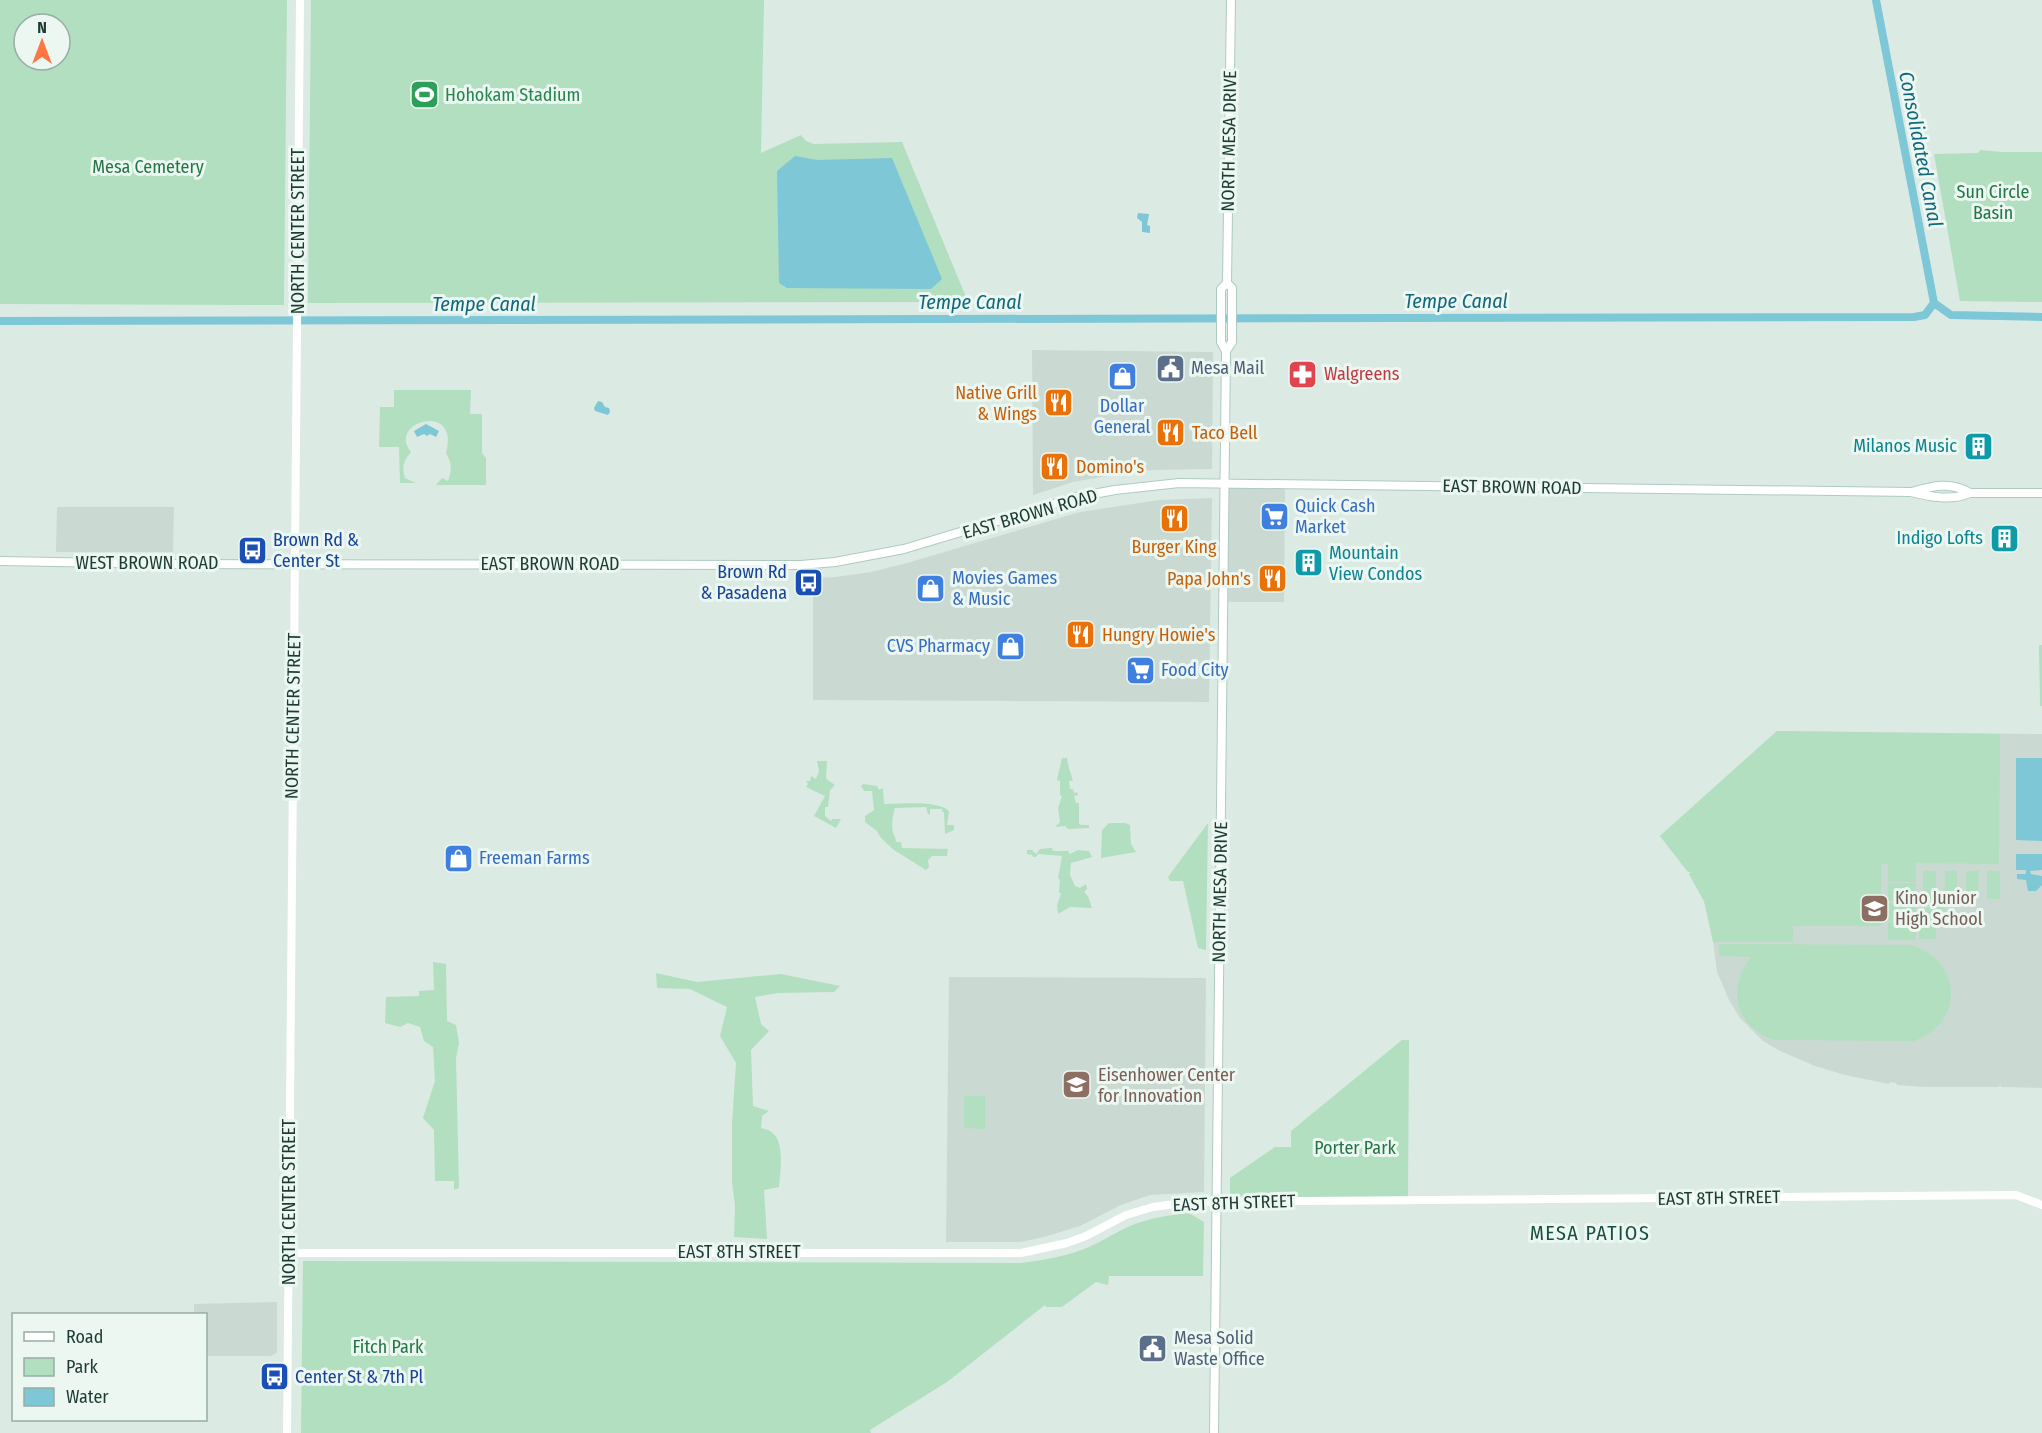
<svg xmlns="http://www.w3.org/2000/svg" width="2042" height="1433" viewBox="0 0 2042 1433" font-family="'Fira Sans Condensed',sans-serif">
  <rect width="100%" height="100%" fill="#dceae4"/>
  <g fill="#cadad3">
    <polygon points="1032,350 1213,352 1212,469 1152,470 1113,475 1073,482 1033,495"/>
    <polygon points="1224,483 1285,483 1284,602 1224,602"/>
    <polygon points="1212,498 1209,702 813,700 813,578 835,577 871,572 907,563 1080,512 1159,500"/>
    <polygon points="57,507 174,507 173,552 56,552"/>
    <polygon points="1777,731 2042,734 2042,1088 2001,1087 2001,1085 1998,1087 1924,1087 1897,1085 1896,1083 1890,1082 1889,1084 1845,1075 1815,1066 1780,1051 1763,1041 1740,1018 1729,1000 1717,972 1711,926 1704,901 1689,874 1691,872 1688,872 1660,836"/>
    <rect x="449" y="851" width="17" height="14"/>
    <polygon points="949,977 1206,978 1204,1192 1150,1195 1121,1205 1080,1226 1044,1237 1020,1242 946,1242"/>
    <polygon points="277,1302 277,1352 275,1354 270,1356 206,1356 206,1314 194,1314 194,1304"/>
  </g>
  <g fill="#b2dfbf" fill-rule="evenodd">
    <path d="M0 0H287L284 305 0 304ZM24 24H60V60H24Z"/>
    <polygon points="311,0 764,0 761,153 801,135 806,141 814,144 902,142 968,302 308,303"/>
    <polygon points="1980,150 2002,152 2042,152 2042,302 1960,301 1934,154 1978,153"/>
    <path d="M394 390H471L470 414H482V453L486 458V485H436L442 478 448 481C452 470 452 463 446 453 461 401 386 421 411 452 403 461 402 467 405 478L416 483H400L399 447H379L380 407H394Z"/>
    <polygon points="2039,645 2042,645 2042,706 2040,706"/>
    <polygon points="1777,731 2000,734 1999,864 1916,863 1916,882 1888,882 1888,864 1881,864 1881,926 1793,926 1793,942 1713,942 1704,901 1689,874 1691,872 1688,872 1660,836"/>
    <path d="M1062 758H1067C1068 767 1071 773 1073 781H1069L1070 789H1073L1074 793 1077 792 1078 795 1074 796 1076 803H1079V823L1081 825H1089V828L1068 829 1065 826 1055 827 1060 822 1058 808 1062 796 1060 795V781L1057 780Z"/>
    <polygon points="817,761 827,761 826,779 835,785 830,790 828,807 825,807 825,816 831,821 832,819 841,819 836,828 814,816 825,796 806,787 808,784 806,781 810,781 811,776 816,779 819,771"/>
    <path d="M863 784 877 786 879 790 883 788 884 804C901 804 937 800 949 811L947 825H954V830L945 834 944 812H942V809H930V815L928 814 926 807 895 808C893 813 891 825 893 832 894 836 896 838 896 842H901L902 848 948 849 947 856H932L928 860 929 867 926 870 894 850 881 838 877 831 865 822V816L874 810 872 791H864L861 786Z"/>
    <polygon points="1109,823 1125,823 1130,825 1131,844 1136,852 1101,858 1102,830"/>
    <polygon points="1208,823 1206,950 1198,948 1183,881 1170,881 1168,877"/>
    <polygon points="1050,848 1052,848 1053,851 1068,851 1070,854 1078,850 1089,851 1092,857 1071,863 1070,875 1075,886 1080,888 1086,884 1087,889 1084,892 1088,896 1092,908 1070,907 1058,914 1057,905 1061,894 1059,892 1060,880 1058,878 1062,856 1038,854 1036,857 1033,857 1032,855 1027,854 1027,850 1032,850 1036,854 1040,849"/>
    <rect x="1923" y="871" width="13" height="28"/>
    <polygon points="1945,871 1957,871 1957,899 1944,899"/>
    <polygon points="1966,871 1979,871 1978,899 1966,899"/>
    <rect x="1987" y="871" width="13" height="28"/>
    <rect x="1888" y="883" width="28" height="18"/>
    <rect x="1888" y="903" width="28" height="18"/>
    <polygon points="1936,905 1945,906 1945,918 1936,918 1936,939 1919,939 1919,908 1936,908"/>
    <rect x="1888" y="922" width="28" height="18"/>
    <path d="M1719 944 1911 945C1963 960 1965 1023 1914 1041L1774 1040C1735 1027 1726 988 1751 957L1719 956Z"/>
    <polygon points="433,962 446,964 447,1021 456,1025 459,1043 456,1058 459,1188 454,1190 454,1181 435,1181 434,1130 423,1118 435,1081 433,1047 424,1041 420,1027 408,1023 400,1027 385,1023 386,997 419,996 419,991 434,990"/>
    <path d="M656 973 697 982 781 974 840 986 834 992 778 993 755 997 761 1024 769 1031 751 1050 753 1106 769 1111 762 1116 761 1128C764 1129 767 1129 770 1131 786 1140 780 1172 779 1187L764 1190 767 1239 734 1237 735 1206 732 1182V1123L736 1063 720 1036 727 1007 690 989 657 988Z"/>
    <polygon points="1402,1040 1409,1040 1408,1201 1230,1202 1230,1178 1275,1147 1291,1147 1291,1131"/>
    <polygon points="964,1096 985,1096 985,1129 964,1128"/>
    <path d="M1189 1213 1204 1222 1203 1276H1109L1108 1285 1096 1282 1062 1307H1046L1045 1305 947 1382 870 1430 871 1433H301L303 1261 1021 1263C1045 1260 1067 1256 1089 1247 1103 1241 1116 1232 1130 1226 1148 1218 1170 1215 1189 1213Z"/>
  </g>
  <g fill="#7dc7d7">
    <polygon points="795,156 817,160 892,158 942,279 931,289 787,288 779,283 777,171"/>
    <polygon points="1138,213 1149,214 1147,225 1150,226 1150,233 1142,232 1142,222 1137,218"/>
    <polygon points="598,401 602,402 605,407 609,408 610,412 608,415 595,411 594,408"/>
    <polygon points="426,424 439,431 436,437 430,434 427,436 424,434 417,437 414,431"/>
    <polygon points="2016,758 2042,758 2042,841 2016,840"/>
    <polygon points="2016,854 2042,854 2042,870 2030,871 2031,874 2042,876 2042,885 2036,891 2028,891 2026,880 2017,879 2017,874 2026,874 2026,870 2016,870"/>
  </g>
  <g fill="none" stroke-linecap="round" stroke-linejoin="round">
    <g stroke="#7dc7d7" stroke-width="8">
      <polyline points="1876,0 1934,303"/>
      <polyline points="1934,303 1951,315 2042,317"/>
      <polyline points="0,321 1914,317 1925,315 1934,303"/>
    </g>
    <defs>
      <g id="secondary">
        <polyline points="1226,351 1232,342 1232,288 1227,283 1231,0"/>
        <path d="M1912 492C1932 486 1951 481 1970 493"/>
        <path d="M0 561 164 564 801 565 835 562 904 549 1077 497 1115 490 1179 483 1911 492C1931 497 1951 501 1970 493H2042"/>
        <polyline points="1214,1433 1226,351 1221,342 1221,289 1227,283"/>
      </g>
    </defs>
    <use href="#secondary" stroke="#aecbc1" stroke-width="10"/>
    <g stroke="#fff" stroke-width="8">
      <polyline points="288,1253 1021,1253 1067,1243 1086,1236 1126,1215 1153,1207 1190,1202 2016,1195 2042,1205"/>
      <polyline points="287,1433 300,0"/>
    </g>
    <use href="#secondary" stroke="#fff" stroke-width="8"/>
  </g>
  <defs>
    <symbol id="stadium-square" viewBox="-11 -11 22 22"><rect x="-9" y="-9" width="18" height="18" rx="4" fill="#2e9e5b" stroke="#ecf7f2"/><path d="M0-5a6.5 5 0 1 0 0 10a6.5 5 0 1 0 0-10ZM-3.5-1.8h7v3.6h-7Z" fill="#fff"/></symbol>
    <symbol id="civic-square" viewBox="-11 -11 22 22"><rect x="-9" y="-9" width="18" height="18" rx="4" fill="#5c6f8a" stroke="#ecf7f2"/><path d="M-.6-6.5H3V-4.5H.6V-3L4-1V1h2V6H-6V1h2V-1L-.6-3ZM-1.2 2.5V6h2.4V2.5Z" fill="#fff"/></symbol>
    <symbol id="pharmacy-square" viewBox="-11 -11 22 22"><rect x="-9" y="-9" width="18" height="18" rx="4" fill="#e0444e" stroke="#ecf7f2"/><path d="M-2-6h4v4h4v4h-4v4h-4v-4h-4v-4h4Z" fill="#fff"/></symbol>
    <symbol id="shop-square" viewBox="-11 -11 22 22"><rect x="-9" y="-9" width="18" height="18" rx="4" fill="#3f7fe0" stroke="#ecf7f2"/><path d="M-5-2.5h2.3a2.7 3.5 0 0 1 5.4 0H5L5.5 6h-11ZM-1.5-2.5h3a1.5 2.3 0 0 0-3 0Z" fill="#fff"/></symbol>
    <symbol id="restaurant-square" viewBox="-11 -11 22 22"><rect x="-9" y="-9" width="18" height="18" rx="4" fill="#e8710a" stroke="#ecf7f2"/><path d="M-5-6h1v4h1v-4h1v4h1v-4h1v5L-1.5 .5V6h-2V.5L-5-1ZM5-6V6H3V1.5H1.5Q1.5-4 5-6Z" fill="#fff"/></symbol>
    <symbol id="building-square" viewBox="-11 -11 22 22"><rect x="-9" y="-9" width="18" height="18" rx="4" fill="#0f9aa8" stroke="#ecf7f2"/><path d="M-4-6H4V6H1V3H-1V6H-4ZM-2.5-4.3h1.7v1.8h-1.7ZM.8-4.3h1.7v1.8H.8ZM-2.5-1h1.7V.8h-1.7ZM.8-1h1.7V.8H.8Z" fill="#fff"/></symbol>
    <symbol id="supermarket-square" viewBox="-11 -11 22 22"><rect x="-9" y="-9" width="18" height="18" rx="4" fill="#3f7fe0" stroke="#ecf7f2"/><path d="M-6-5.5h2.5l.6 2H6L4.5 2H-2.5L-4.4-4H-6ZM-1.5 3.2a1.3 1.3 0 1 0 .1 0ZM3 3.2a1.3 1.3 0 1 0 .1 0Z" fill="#fff"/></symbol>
    <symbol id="bus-square" viewBox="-11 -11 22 22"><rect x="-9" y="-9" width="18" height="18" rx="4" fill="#1a4fb4" stroke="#ecf7f2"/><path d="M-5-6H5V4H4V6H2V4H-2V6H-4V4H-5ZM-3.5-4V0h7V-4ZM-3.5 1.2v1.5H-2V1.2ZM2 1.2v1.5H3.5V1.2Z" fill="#fff"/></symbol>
    <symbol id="school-square" viewBox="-11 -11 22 22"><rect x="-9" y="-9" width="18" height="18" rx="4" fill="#8d6e63" stroke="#ecf7f2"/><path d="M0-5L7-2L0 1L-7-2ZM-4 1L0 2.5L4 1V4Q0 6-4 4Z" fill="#fff"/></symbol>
  </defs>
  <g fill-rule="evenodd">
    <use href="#stadium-square" x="408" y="78" width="33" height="33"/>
    <use href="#civic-square" x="1154" y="352" width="33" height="33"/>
    <use href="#pharmacy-square" x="1286" y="358" width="33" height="33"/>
    <use href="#shop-square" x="1106" y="360" width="33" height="33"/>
    <use href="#restaurant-square" x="1042" y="386" width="33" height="33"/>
    <use href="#restaurant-square" x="1154" y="416" width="33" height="33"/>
    <use href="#building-square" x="1962" y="430" width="33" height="33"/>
    <use href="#restaurant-square" x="1038" y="450" width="33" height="33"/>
    <use href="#supermarket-square" x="1258" y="500" width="33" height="33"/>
    <use href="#restaurant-square" x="1158" y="502" width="33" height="33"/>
    <use href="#building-square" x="1988" y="522" width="33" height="33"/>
    <use href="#bus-square" x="236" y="534" width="33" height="33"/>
    <use href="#building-square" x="1292" y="546" width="33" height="33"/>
    <use href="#restaurant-square" x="1256" y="562" width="33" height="33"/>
    <use href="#bus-square" x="792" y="566" width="33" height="33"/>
    <use href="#shop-square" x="914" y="572" width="33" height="33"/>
    <use href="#restaurant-square" x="1064" y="618" width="33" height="33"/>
    <use href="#shop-square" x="994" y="630" width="33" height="33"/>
    <use href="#supermarket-square" x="1124" y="654" width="33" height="33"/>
    <use href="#shop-square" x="442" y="842" width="33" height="33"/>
    <use href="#school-square" x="1858" y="892" width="33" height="33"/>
    <use href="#school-square" x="1060" y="1068" width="33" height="33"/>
    <use href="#civic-square" x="1136" y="1332" width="33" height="33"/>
    <use href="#bus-square" x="258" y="1360" width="33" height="33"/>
  </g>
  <g text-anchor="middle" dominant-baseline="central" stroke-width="6" stroke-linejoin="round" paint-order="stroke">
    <g font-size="18" fill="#27864d" stroke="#ecf7f2" text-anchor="start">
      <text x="445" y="95">Hohokam Stadium</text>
    </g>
    <g font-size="18" fill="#1d3b33" stroke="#ecf7f2">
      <text transform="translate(1229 141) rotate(-89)">NORTH MESA DRIVE</text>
      <text transform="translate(298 231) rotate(-90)">NORTH CENTER STREET</text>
      <text transform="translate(1512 487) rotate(1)">EAST BROWN ROAD</text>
      <text transform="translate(1030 514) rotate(-16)">EAST BROWN ROAD</text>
      <text x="147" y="563">WEST BROWN ROAD</text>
      <text x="550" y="564">EAST BROWN ROAD</text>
      <text transform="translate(293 716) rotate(-89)">NORTH CENTER STREET</text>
      <text transform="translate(1220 892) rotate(-89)">NORTH MESA DRIVE</text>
      <text transform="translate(1719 1198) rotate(-1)">EAST 8TH STREET</text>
      <text transform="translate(289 1202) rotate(-90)">NORTH CENTER STREET</text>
      <text transform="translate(1234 1203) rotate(-2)">EAST 8TH STREET</text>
      <text x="739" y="1252">EAST 8TH STREET</text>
    </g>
    <g font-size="18" fill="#237644" stroke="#ecf7f2">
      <text x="148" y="167">Mesa Cemetery</text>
      <text x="1993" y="192">Sun Circle<tspan x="1993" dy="21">Basin</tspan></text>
      <text x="1355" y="1148">Porter Park</text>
      <text x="388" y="1347">Fitch Park</text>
    </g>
    <g font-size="18" fill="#4e5e75" stroke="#ecf7f2" text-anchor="start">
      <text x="1191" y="368">Mesa Mail</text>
      <text x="1174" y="1338">Mesa Solid<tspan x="1174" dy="21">Waste Office</tspan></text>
    </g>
    <g font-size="18" fill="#be3a42" stroke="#ecf7f2" text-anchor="start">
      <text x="1324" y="374">Walgreens</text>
    </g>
    <g font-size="18" fill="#c56008" stroke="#ecf7f2" text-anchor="start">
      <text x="1037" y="393" text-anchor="end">Native Grill<tspan x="1037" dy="21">&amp; Wings</tspan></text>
      <text x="1192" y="433">Taco Bell</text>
      <text x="1076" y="467">Domino's</text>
      <text x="1174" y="547" text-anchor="middle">Burger King</text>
      <text x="1251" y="579" text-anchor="end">Papa John's</text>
      <text x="1102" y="635">Hungry Howie's</text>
    </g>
    <g font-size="18" fill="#366cbe" stroke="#ecf7f2" text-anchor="start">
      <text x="1122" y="406" text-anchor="middle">Dollar<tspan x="1122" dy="21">General</tspan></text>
      <text x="1295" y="506">Quick Cash<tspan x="1295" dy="21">Market</tspan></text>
      <text x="952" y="578">Movies Games<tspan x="952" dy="21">&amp; Music</tspan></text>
      <text x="990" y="646" text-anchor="end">CVS Pharmacy</text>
      <text x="1161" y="670">Food City</text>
      <text x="479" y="858">Freeman Farms</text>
    </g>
    <g font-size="18" fill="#0d838f" stroke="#ecf7f2" text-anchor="end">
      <text x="1957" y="446">Milanos Music</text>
      <text x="1983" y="538">Indigo Lofts</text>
      <text x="1329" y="553" text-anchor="start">Mountain<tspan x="1329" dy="21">View Condos</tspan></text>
    </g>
    <g font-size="18" fill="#164399" stroke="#ecf7f2" text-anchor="start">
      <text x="273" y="540">Brown Rd &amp;<tspan x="273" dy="21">Center St</tspan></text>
      <text x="787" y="572" text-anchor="end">Brown Rd<tspan x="787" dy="21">&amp; Pasadena</tspan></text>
      <text x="295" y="1377">Center St &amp; 7th Pl</text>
    </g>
    <g font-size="18" fill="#785e54" stroke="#ecf7f2" text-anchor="start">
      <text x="1895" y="898">Kino Junior<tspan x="1895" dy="21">High School</tspan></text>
      <text x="1098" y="1075">Eisenhower Center<tspan x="1098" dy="21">for Innovation</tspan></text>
    </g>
    <g font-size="20" font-style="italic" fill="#11687c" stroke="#ecf7f2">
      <text transform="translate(1921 149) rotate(79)">Consolidated Canal</text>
      <text x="1456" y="301">Tempe Canal</text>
      <text x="970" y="302">Tempe Canal</text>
      <text x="484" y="304">Tempe Canal</text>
    </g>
    <g font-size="20" letter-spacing="1.5" fill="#174f42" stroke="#ecf7f2">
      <text x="1590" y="1233">MESA PATIOS</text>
    </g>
  </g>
  <rect x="12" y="1313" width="195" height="108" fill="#ecf7f2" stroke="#99aca6" stroke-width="1.5"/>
  <rect x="24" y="1332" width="30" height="9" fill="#ffffff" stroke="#99aca6" stroke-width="1.5"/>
  <text x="66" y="1343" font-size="18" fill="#1d3b33">Road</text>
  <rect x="24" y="1358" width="30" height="18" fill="#b2dfbf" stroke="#99aca6" stroke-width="1.5"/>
  <text x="66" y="1373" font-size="18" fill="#1d3b33">Park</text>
  <rect x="24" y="1388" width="30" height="18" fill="#7dc7d7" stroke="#99aca6" stroke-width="1.5"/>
  <text x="66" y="1403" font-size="18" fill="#1d3b33">Water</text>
  <g transform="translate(42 42)"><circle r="28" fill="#ecf7f2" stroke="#99aca6" stroke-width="1.5"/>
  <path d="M0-4.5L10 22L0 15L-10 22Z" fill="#ff7645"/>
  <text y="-9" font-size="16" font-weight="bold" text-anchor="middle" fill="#1d3b33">N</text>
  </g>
</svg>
